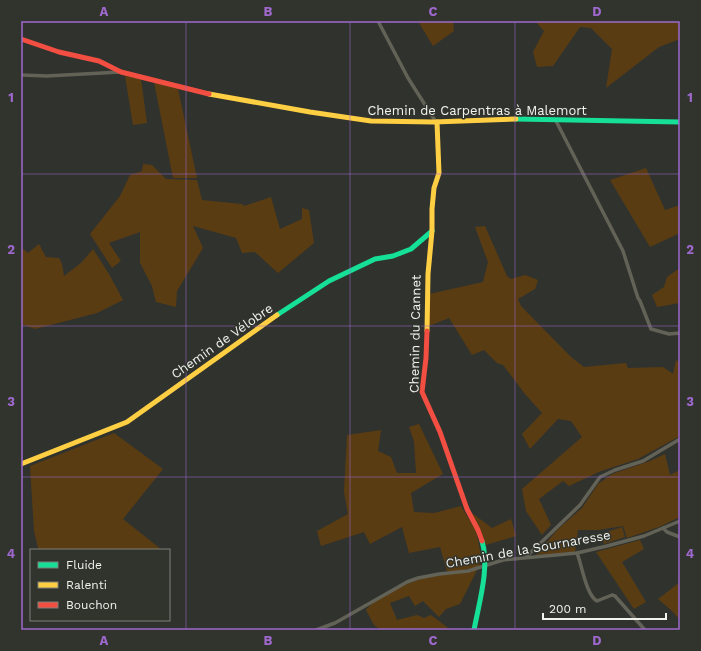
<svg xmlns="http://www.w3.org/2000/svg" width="701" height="651" viewBox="0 0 701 651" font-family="'Work Sans',sans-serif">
  <rect width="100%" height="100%" fill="#30322e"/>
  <g fill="#5a3c13">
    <polygon points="418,21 453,21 454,31 433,46"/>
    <polygon points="535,21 680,21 680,39 659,47 606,88 612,49 591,28 580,27 553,66 537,67 533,52 544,31"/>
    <polygon points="125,76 141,79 147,123 133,125"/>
    <polygon points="154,82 178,89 197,178 173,178"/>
    <polygon points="143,164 152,165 166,179 197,180 202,200 242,204 244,206 271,197 280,229 302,219 302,208 309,210 314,243 278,273 255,252 242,253 236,238 193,226 203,248 177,291 176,307 156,302 152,286 140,263 140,232 109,243 121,261 112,268 90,234 120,196 130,175 142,171"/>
    <polygon points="646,168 665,210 680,205 680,233 650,247 610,180"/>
    <polygon points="485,226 507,276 511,279 525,275 538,280 535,289 518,299 521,306 571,357 584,367 626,363 628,368 663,367 673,374 676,360 680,363 680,436 638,459 601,471 569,486 563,481 539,499 551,525 542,535 526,511 522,489 582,437 571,421 558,419 530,449 522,434 542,413 525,394 503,365 497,363 484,350 472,355 449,318 429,326 429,294 483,282 488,262 475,227"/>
    <polygon points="39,244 46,257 59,258 62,264 64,276 81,263 93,249 109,274 123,300 97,313 35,329 21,324 21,247 28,253"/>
    <polygon points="680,268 680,303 657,307 652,295 664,287 667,277"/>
    <polygon points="419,424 443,474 411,493 414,512 434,513 461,506 476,531 482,560 478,567 457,571 447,571 440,547 409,553 402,527 370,544 364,532 321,546 317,531 348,514 344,492 347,435 381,430 378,451 391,457 397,473 416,473 414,441 409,427"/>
    <polygon points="114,433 163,469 123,519 162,550 40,550 38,548 34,531 30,466"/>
    <polygon points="665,454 670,475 680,470 680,517 659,527 627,538 623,526 598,530 578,530 575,552 536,555 557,530 582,508 598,484 612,474 650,461"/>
    <polygon points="472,513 492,528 511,519 516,536 486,545"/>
    <polygon points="622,527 625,537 604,544 601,534"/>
    <polygon points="640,540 644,549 622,562 646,602 634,609 596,552"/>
    <path d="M477 570 460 604 446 609 439 617 423 601 415 606 409 596 390 603 397 620 417 615 424 618 431 615 448 628 453 630H381L374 625 366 610C379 594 411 581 431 576 446 573 462 574 477 570Z"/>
    <polygon points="680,582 680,620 672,611 658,599"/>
  </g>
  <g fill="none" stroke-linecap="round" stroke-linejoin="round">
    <g stroke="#636257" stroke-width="3.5">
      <polyline points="378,21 408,78 434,119 434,122"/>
      <polyline points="21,75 47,76 120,72"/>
      <polyline points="556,121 623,251 638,298 640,301 651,329 669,334 680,333"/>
      <polyline points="663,528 667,532 680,537"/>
      <path d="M577 553C582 565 586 595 597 601L612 595 615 596 645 630"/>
      <polyline points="526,557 580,505 600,477 615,470 643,461 680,439"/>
      <polyline points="316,630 335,623 407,582 418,578 439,574 468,571 503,560 577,553 607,546 644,536 680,521"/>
    </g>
    <g stroke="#16e098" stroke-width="5">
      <polyline points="516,119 680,122"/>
      <polyline points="277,315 329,281 375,259 393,256 411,249 432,231"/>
      <path d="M474 630C479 603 490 567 482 541"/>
    </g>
    <g stroke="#ffcf43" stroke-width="5">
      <polyline points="209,94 310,112 371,121 434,122 516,119"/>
      <polyline points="427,331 428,274 432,231 432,209 434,188 439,173 437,122"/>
      <polyline points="21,464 127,422 277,315"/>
    </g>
    <g stroke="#f24e42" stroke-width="5">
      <polyline points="21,39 59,52 99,61 121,72 209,94"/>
      <polyline points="427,331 426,358 422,392 440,432 467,509 478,530 482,541"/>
    </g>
  </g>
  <path fill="none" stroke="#9e68cd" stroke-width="1" stroke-opacity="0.55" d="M186 21V630M350 21V630M515 21V630M21 174H680M21 326H680M21 477H680"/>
  <g text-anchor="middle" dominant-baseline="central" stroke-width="3" stroke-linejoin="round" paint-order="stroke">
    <g font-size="13" fill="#f1f3ef" stroke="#31332d">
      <text x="477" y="110">Chemin de Carpentras à Malemort</text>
      <text transform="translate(415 334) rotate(-89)">Chemin du Cannet</text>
      <text transform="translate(222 341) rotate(-35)">Chemin de Vélobre</text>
      <text transform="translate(528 549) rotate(-10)">Chemin de la Sournaresse</text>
    </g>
  </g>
  <rect width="701" height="651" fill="none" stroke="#31332d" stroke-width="44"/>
  <rect x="30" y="549" width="140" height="72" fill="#31332d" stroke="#7e807b"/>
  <rect x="38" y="562" width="20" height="6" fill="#16e098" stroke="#7e807b"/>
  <text x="66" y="569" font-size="12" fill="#f1f3ef">Fluide</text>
  <rect x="38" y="582" width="20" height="6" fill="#ffcf43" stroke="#7e807b"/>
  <text x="66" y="589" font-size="12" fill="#f1f3ef">Ralenti</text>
  <rect x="38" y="602" width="20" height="6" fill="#f24e42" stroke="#7e807b"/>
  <text x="66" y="609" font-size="12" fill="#f1f3ef">Bouchon</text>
  <path d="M543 613v6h123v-6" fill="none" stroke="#f1f3ef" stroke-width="2"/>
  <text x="549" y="613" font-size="12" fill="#f1f3ef" stroke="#31332d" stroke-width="3" paint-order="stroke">200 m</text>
  <rect x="22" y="22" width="657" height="607" fill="none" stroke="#9e68cd" stroke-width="1.5"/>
  <g font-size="13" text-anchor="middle" font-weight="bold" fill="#9e68cd">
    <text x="104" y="16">A</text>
    <text x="268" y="16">B</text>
    <text x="433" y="16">C</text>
    <text x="597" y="16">D</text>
    <text x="11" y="102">1</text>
    <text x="690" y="102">1</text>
    <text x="11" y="254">2</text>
    <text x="690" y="254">2</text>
    <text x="11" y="406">3</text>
    <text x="690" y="406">3</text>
    <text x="11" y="558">4</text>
    <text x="690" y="558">4</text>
    <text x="104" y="645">A</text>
    <text x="268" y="645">B</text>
    <text x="433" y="645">C</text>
    <text x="597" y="645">D</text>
  </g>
</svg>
